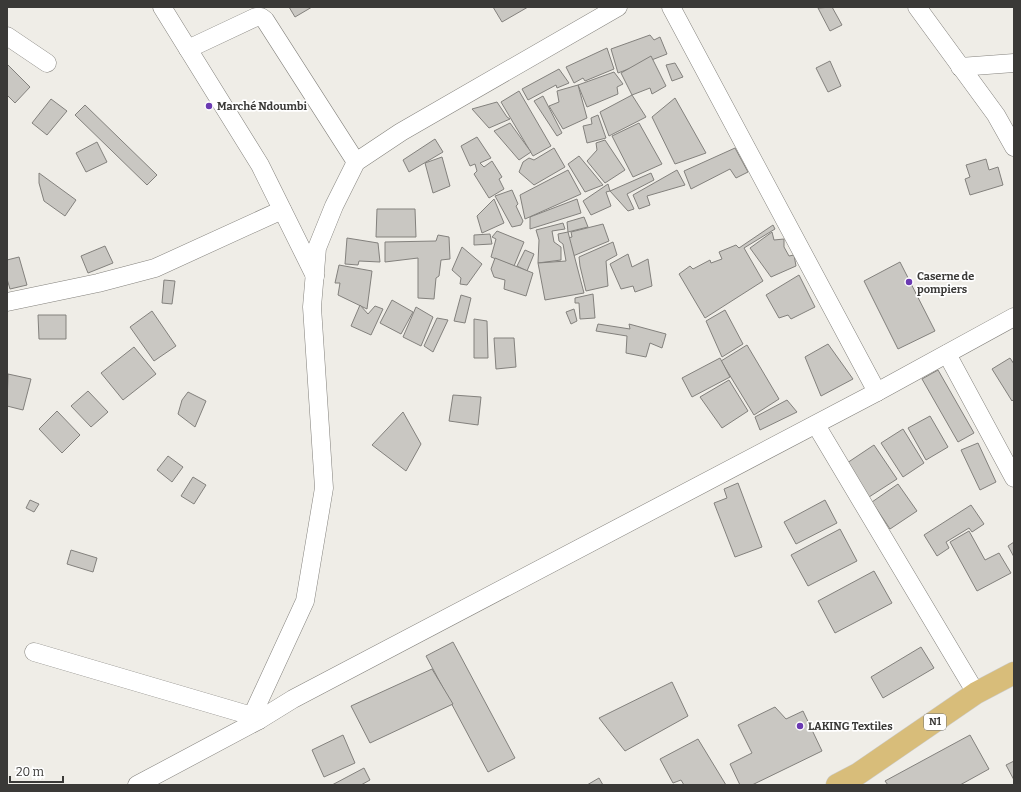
<svg xmlns="http://www.w3.org/2000/svg" width="1021" height="792" viewBox="0 0 1021 792" font-family="Bitter,serif">
  <rect width="100%" height="100%" fill="#efede7"/>
  <g fill="#c9c7c2" stroke="#83817d">
    <polygon points="289,7 312,7 295,17"/>
    <polygon points="493,7 528,7 502,22"/>
    <polygon points="832,7 842,25 830,31 818,8"/>
    <polygon points="650,35 654,40 660,37 667,54 618,73 611,49"/>
    <polygon points="607,48 614,69 585,81 583,78 574,83 566,67"/>
    <polygon points="651,56 666,86 652,94 650,88 632,95 621,73"/>
    <polygon points="830,61 841,86 828,92 816,68"/>
    <polygon points="675,63 683,77 672,81 666,65"/>
    <polygon points="7,64 30,87 15,103 7,95"/>
    <polygon points="559,69 569,83 557,88 556,85 528,100 522,89"/>
    <polygon points="614,72 623,84 617,87 618,94 587,107 578,85"/>
    <polygon points="578,85 587,118 563,129 549,106 559,102 557,91"/>
    <polygon points="519,91 551,146 533,156 501,102"/>
    <polygon points="632,95 646,117 609,136 600,112"/>
    <polygon points="543,96 562,133 557,136 534,101"/>
    <polygon points="675,98 706,153 675,164 652,117"/>
    <polygon points="51,99 67,111 47,135 32,123"/>
    <polygon points="497,102 507,117 510,119 489,128 472,109"/>
    <polygon points="85,105 157,175 147,185 75,115"/>
    <polygon points="598,115 606,138 587,143 583,126 592,124 591,118"/>
    <polygon points="510,123 531,152 519,160 494,131"/>
    <polygon points="639,123 662,164 633,177 612,136"/>
    <polygon points="477,137 491,158 480,163 484,167 492,161 502,177 499,179 504,189 489,198 474,174 477,171 475,164 470,166 461,146"/>
    <polygon points="435,139 443,152 409,172 403,160"/>
    <polygon points="605,140 625,170 605,183 587,161 597,150 596,143"/>
    <polygon points="97,142 107,162 86,172 76,153"/>
    <polygon points="554,148 565,167 534,185 519,172 523,162 529,158 534,160"/>
    <polygon points="735,148 748,172 736,178 730,169 691,189 684,171"/>
    <polygon points="579,156 603,185 585,192 568,164"/>
    <polygon points="442,157 450,186 433,193 425,163"/>
    <polygon points="986,159 989,170 998,167 1003,185 970,195 965,179 970,177 966,165"/>
    <polygon points="568,170 581,194 525,219 520,195"/>
    <polygon points="677,170 685,185 647,196 650,205 639,209 633,195"/>
    <polygon points="39,173 76,200 65,216 44,201 39,183"/>
    <polygon points="651,173 654,180 627,194 634,209 628,211 610,191"/>
    <polygon points="608,184 610,191 606,192 611,206 591,215 583,201"/>
    <polygon points="512,190 518,204 516,206 523,221 521,225 512,227 495,196"/>
    <polygon points="494,199 504,223 482,233 477,216"/>
    <polygon points="577,199 581,213 530,229 530,217"/>
    <polygon points="377,209 415,209 416,237 376,237"/>
    <polygon points="584,217 588,227 568,232 567,222"/>
    <polygon points="563,223 565,229 552,231 554,242 561,247 561,260 538,263 539,240 536,230"/>
    <polygon points="603,224 609,241 573,256 568,238 572,237 571,232"/>
    <polygon points="773,225 775,229 744,248 763,281 705,318 679,274 690,266 693,269 710,260 711,263 722,259 719,252 736,245 739,248"/>
    <polygon points="497,231 524,242 514,266 491,257 496,239 492,237"/>
    <polygon points="568,232 584,293 545,300 538,263 566,261 563,244 559,241 558,234"/>
    <polygon points="772,232 774,240 784,239 784,247 789,256 794,255 796,266 771,277 750,248"/>
    <polygon points="490,234 492,244 474,245 474,235"/>
    <polygon points="438,235 449,237 450,259 441,260 439,276 436,278 434,299 418,298 418,258 385,262 385,242 436,241"/>
    <polygon points="347,238 378,243 380,262 359,261 358,265 345,264"/>
    <polygon points="613,242 617,255 606,261 608,286 586,291 580,266 579,257"/>
    <polygon points="105,246 113,263 88,273 81,256"/>
    <polygon points="462,247 482,264 467,285 460,284 461,278 452,270"/>
    <polygon points="525,250 534,254 527,271 517,266"/>
    <polygon points="628,254 632,267 648,259 652,286 635,292 633,286 621,289 610,264"/>
    <polygon points="19,257 27,285 10,289 7,279 7,260"/>
    <polygon points="495,258 533,273 526,296 504,289 505,280 494,277 491,269"/>
    <polygon points="900,262 935,331 898,349 864,281"/>
    <polygon points="339,265 372,271 367,309 338,295 340,283 335,283"/>
    <polygon points="799,275 815,307 791,319 788,315 779,318 766,295"/>
    <polygon points="164,280 175,281 172,304 162,303"/>
    <polygon points="593,294 595,318 580,319 579,303 575,303 575,298"/>
    <polygon points="461,295 471,298 465,323 454,321"/>
    <polygon points="392,300 413,312 401,334 380,323"/>
    <polygon points="360,305 368,314 375,306 383,309 371,335 351,326"/>
    <polygon points="416,307 433,317 421,346 403,337"/>
    <polygon points="574,309 577,321 571,324 566,312"/>
    <polygon points="725,310 743,344 722,357 706,321"/>
    <polygon points="152,311 176,346 154,361 130,327"/>
    <polygon points="38,315 66,315 66,339 39,339"/>
    <polygon points="437,318 448,320 433,352 424,346"/>
    <polygon points="474,319 487,321 488,358 474,358"/>
    <polygon points="598,324 630,329 629,324 666,334 662,348 650,343 646,357 626,353 627,336 596,331"/>
    <polygon points="494,338 514,338 516,367 496,369"/>
    <polygon points="828,344 853,379 821,396 805,357"/>
    <polygon points="747,345 779,399 754,415 721,361"/>
    <polygon points="134,347 156,374 123,400 101,373"/>
    <polygon points="720,358 730,377 692,397 682,378"/>
    <polygon points="1010,358 1014,364 1014,399 1012,401 992,369"/>
    <polygon points="938,370 974,433 958,442 922,379"/>
    <polygon points="8,374 31,379 23,410 7,406"/>
    <polygon points="729,380 748,411 722,428 700,397"/>
    <polygon points="88,391 108,412 91,427 71,406"/>
    <polygon points="188,392 206,401 195,427 178,414 182,400"/>
    <polygon points="453,395 481,397 478,425 449,421"/>
    <polygon points="787,400 797,412 760,430 755,417"/>
    <polygon points="57,411 80,435 62,453 39,429"/>
    <polygon points="403,412 421,444 406,471 372,445"/>
    <polygon points="930,416 948,447 926,460 908,428"/>
    <polygon points="903,429 924,463 903,477 881,443"/>
    <polygon points="978,443 996,482 980,490 961,450"/>
    <polygon points="874,445 897,479 869,497 847,463"/>
    <polygon points="168,456 183,467 172,482 157,470"/>
    <polygon points="193,477 206,485 194,504 181,496"/>
    <polygon points="738,483 762,547 735,557 714,503 727,498 724,489"/>
    <polygon points="898,484 917,511 890,529 872,502"/>
    <polygon points="30,500 39,504 34,512 26,508"/>
    <polygon points="825,500 837,523 796,544 784,522"/>
    <polygon points="971,505 984,524 972,532 969,528 946,542 949,548 937,556 924,535"/>
    <polygon points="840,529 857,561 808,586 791,555"/>
    <polygon points="969,531 985,560 999,553 1011,573 977,591 950,542"/>
    <polygon points="1014,542 1014,557 1008,546"/>
    <polygon points="71,550 97,558 93,572 67,564"/>
    <polygon points="874,571 892,603 835,633 818,601"/>
    <polygon points="453,642 515,758 488,772 426,656"/>
    <polygon points="921,647 934,668 883,698 871,677"/>
    <polygon points="432,669 453,704 370,743 351,706"/>
    <polygon points="672,682 688,716 625,751 599,718"/>
    <polygon points="775,707 786,719 803,711 822,751 752,785 740,785 730,764 752,753 738,725"/>
    <polygon points="343,735 355,763 324,777 312,750"/>
    <polygon points="970,735 989,769 960,785 888,785 885,781"/>
    <polygon points="698,739 726,785 684,785 681,780 673,783 660,759"/>
    <polygon points="1014,761 1014,780 1006,765"/>
    <polygon points="364,768 370,780 361,785 332,785"/>
    <polygon points="599,778 603,785 587,785"/>
  </g>
  <g fill="none" stroke-linecap="round" stroke-linejoin="round">
    <defs>
      <g id="minor">
        <polyline points="162,7 188,49 256,17 261,17 265,20 356,162"/>
        <polyline points="671,7 877,392"/>
        <polyline points="917,7 996,115 1014,147"/>
        <polyline points="7,36 47,63"/>
        <polyline points="188,49 260,165 315,276"/>
        <polyline points="960,67 1014,63"/>
        <polyline points="7,302 98,283 155,268 282,210"/>
        <polyline points="947,354 1014,478"/>
        <polyline points="816,425 976,693"/>
        <polyline points="34,652 252,716"/>
        <polyline points="259,720 252,716 305,601 324,488 312,307 317,248 334,206 356,162 401,132 618,7"/>
        <polyline points="137,785 259,720 293,699 877,392 1014,317"/>
      </g>
      <polyline id="highway" points="837,785 858,774 976,693 1014,673"/>
    </defs>
    <use href="#minor" stroke="#84827d" stroke-width="19"/>
    <use href="#highway" stroke="#cccccb" stroke-width="23"/>
    <use href="#minor" stroke="#fff" stroke-width="18"/>
    <use href="#highway" stroke="#d8bd7a" stroke-width="22"/>
  </g>
  <g fill="#6b3ab2" stroke="#fff" stroke-width="1.5">
    <circle cx="209" cy="106" r="4"/>
    <circle cx="909" cy="282" r="4"/>
    <circle cx="800" cy="726" r="4"/>
  </g>
  <g text-anchor="middle" dominant-baseline="central" stroke-width="3.5" stroke-linejoin="round" paint-order="stroke">
    <rect fill="#fff" stroke="#757473" stroke-width="1" x="924" y="714" width="22" height="16" rx="3"/>
    <g font-size="10" font-weight="bold" fill="#3a3937">
      <text x="935" y="722">N1</text>
    </g>
    <g font-size="11" font-weight="bold" fill="#3a3937" stroke="#fff" text-anchor="start">
      <text x="217" y="106">Marché Ndoumbi</text>
      <text x="917" y="276">Caserne de<tspan x="917" dy="13">pompiers</tspan></text>
      <text x="808" y="726">LAKING Textiles</text>
    </g>
  </g>
  <rect width="1021" height="792" fill="none" stroke="#3a3937" stroke-width="16"/>
  <path d="M10 776v6h53v-6" fill="none" stroke="#3a3937" stroke-width="2"/>
  <text x="16" y="776" font-size="12" fill="#3a3937" stroke="#ffffff" stroke-width="3" paint-order="stroke">20 m</text>
</svg>
